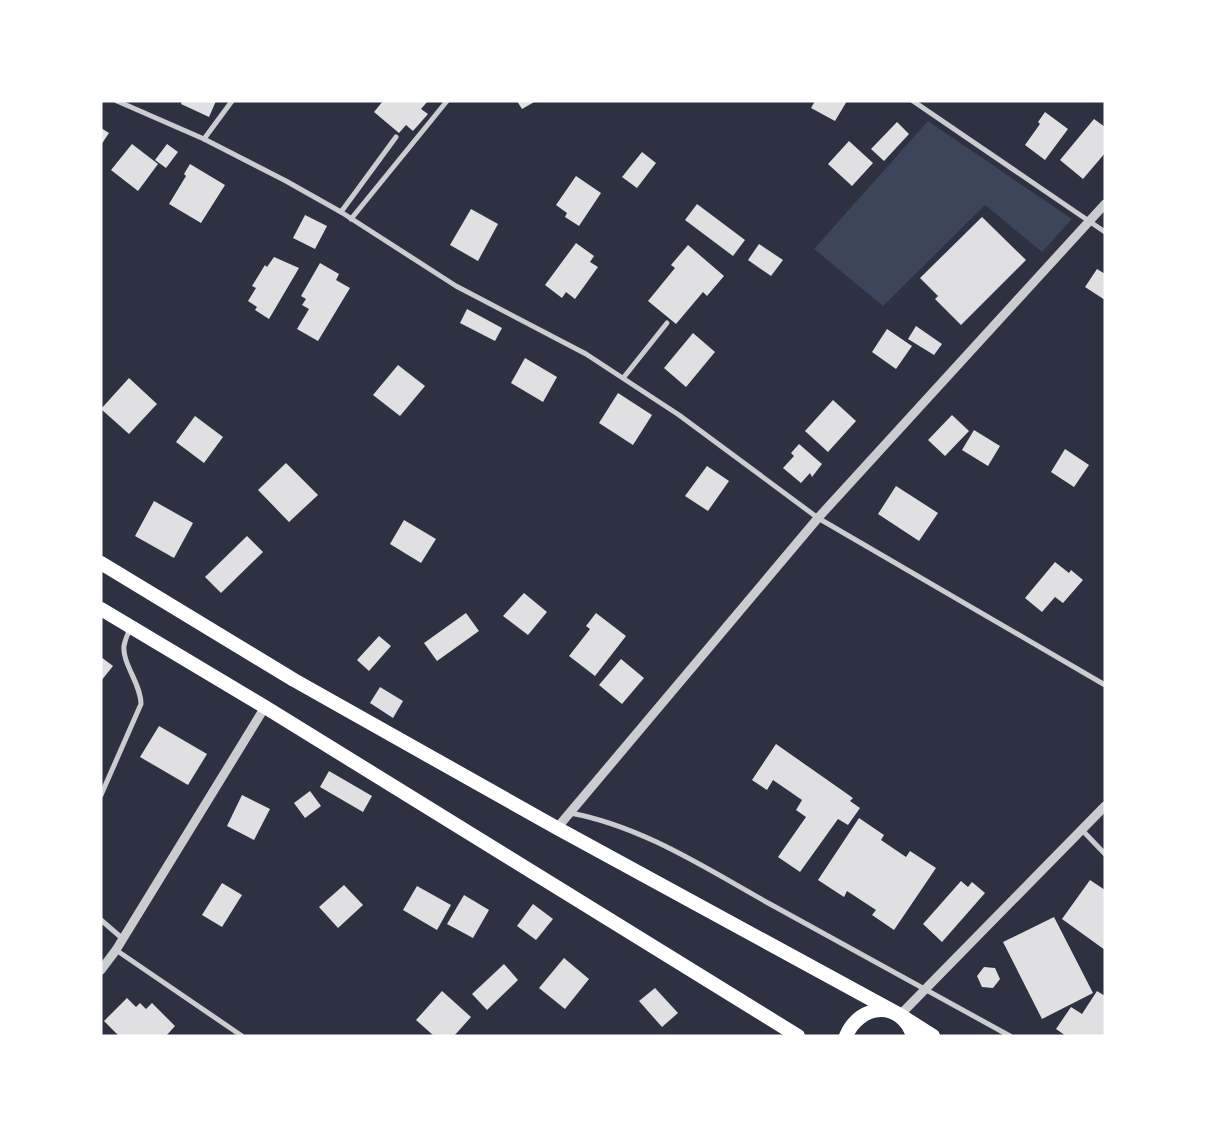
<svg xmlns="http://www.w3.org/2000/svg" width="1206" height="1137" viewBox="0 0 1206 1137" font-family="Helvetica,sans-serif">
  <rect width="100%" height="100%" fill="#2d3142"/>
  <polygon fill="#3c4559" points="928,121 1072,219 1042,252 985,205 883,306 814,249"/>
  <g fill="#e0e0e3">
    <polygon points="182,101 216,101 209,117 181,104"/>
    <polygon points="383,101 428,101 421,109 428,114 413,131 406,125 399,133 374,112"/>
    <polygon points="517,101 536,101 522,109"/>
    <polygon points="815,101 847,101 835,121 811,108"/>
    <polygon points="1045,112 1068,129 1045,160 1025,145 1040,124 1038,122"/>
    <polygon points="1094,119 1105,127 1105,153 1083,179 1060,160"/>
    <polygon points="897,122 909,134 884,161 871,149"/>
    <polygon points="101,128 109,133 101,145"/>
    <polygon points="849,141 873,163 852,186 828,164"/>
    <polygon points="132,144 158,164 138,191 111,170"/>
    <polygon points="167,144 178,152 166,168 155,160"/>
    <polygon points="642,152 656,163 637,188 622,177"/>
    <polygon points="190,164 225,185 201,223 169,204 186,176 184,174"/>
    <polygon points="576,176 601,193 579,226 565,217 567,213 556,205"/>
    <polygon points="697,204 745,240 733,256 685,220"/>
    <polygon points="471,209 498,224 478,261 450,245"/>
    <polygon points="305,215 327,226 315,249 293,238"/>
    <polygon points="982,217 1026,260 961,325 935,299 938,296 920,278"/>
    <polygon points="576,243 594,256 590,262 598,267 575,299 566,292 562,298 545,285"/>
    <polygon points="759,244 783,260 771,276 748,260"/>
    <polygon points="688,245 724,276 707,296 703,292 676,324 648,301 675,268 671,265"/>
    <polygon points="274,257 299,268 269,319 255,310 257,307 248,301 256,288 252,286 265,265 267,267"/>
    <polygon points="320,263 339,274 336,280 350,288 318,341 297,329 309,309 302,305 306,299 301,296"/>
    <polygon points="1097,269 1105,274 1105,300 1085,287"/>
    <polygon points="467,309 502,328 495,341 460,323"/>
    <polygon points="916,326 942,344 934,355 908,339"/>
    <polygon points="887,329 912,346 896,369 872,352"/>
    <polygon points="693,333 715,352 686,387 664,368"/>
    <polygon points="525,358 557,377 543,402 511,383"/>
    <polygon points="398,365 425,386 400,416 373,395"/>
    <polygon points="129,378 157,404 129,434 101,409"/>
    <polygon points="618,393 652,415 633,445 599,423"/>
    <polygon points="833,400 856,421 828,452 805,431"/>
    <polygon points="952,415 969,431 945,456 928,440"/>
    <polygon points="195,416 223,437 204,463 176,442"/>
    <polygon points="974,430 1000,446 988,466 962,450"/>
    <polygon points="799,444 822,464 812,477 810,473 801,483 783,468 794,456 791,453"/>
    <polygon points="1065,449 1089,465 1074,487 1051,472"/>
    <polygon points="286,463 318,495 289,522 258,490"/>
    <polygon points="707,466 729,481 708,511 685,496"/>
    <polygon points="896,486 938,513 919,541 878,514"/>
    <polygon points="154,501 193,523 174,558 135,536"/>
    <polygon points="404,520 436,539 421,563 390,544"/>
    <polygon points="247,536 263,552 221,593 205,577"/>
    <polygon points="1055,562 1069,573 1071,570 1083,580 1063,603 1055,597 1042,612 1025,598"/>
    <polygon points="524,593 547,612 528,635 503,616"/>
    <polygon points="466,613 479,631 437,661 424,643"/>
    <polygon points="596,613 626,636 595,676 569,656 590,629 586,626"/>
    <polygon points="379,636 391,646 369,671 357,660"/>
    <polygon points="101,657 113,666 101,681"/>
    <polygon points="621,659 644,678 622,704 599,685"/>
    <polygon points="380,687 403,701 393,718 370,703"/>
    <polygon points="159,726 207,754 188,785 140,757"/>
    <polygon points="776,744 853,798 850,801 860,808 848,825 838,819 800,872 778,857 806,817 796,810 802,800 773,780 767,790 752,780"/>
    <polygon points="329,771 372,796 363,812 320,787"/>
    <polygon points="310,791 321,806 305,818 294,803"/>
    <polygon points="242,795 270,809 254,840 227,826"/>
    <polygon points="859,818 884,835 881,840 906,857 910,851 936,868 894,930 872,915 876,910 847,891 844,897 818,880"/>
    <polygon points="1090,880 1105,890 1105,950 1062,919"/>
    <polygon points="961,881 968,887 972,882 985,893 942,942 923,924"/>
    <polygon points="222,883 242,895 222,927 202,915"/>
    <polygon points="344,885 363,905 338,928 319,907"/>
    <polygon points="417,886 451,905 437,930 403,910"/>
    <polygon points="464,895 489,910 473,938 447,924"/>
    <polygon points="533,904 553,919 536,940 517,926"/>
    <polygon points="1054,917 1093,993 1042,1019 1003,942"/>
    <polygon points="564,958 589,979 565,1009 539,988"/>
    <polygon points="504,964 518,980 487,1010 472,994"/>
    <polygon points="984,967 995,968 1000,979 993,988 982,987 977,976"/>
    <polygon points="655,988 678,1013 662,1027 639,1001"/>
    <polygon points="442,991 471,1017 454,1036 434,1036 416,1020"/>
    <polygon points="1097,991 1105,996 1105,1036 1066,1036 1056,1029 1071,1007 1082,1014"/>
    <polygon points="127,998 136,1007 140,1003 146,1009 152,1003 175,1026 166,1036 119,1036 104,1021"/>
  </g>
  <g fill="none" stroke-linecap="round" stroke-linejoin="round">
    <g stroke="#caccd0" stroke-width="5">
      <polyline points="117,101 204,139 286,181 341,212 456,286 586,354 679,415 818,518 1105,685"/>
      <polyline points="913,101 1105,232"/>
      <polyline points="204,139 232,101"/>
      <polyline points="341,212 396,137"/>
      <polyline points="351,219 447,101"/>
      <polyline points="624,377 667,323"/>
      <path d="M101 795 141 704C141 684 122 663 124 646 125 640 128 633 131 627"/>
      <path d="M570 813C642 826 707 869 770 904 850 948 930 992 1010 1036"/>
      <polyline points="1082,830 1105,854"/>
      <polyline points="101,920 123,939"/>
      <polyline points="116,950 242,1036"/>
    </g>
    <g stroke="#caccd0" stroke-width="9">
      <polyline points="557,828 818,518 1105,204"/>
      <polyline points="101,970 116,950 265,707"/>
      <polyline points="900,1015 1105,806"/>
    </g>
    <g stroke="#fff" stroke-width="14">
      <polyline points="101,563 294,680 557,828 900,1015 933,1036"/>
      <polyline points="101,609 265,707 798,1036"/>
      <path d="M846 1036C860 1003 901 1000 913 1036"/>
    </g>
  </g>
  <rect width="1206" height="1137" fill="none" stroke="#ffffff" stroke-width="205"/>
</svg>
